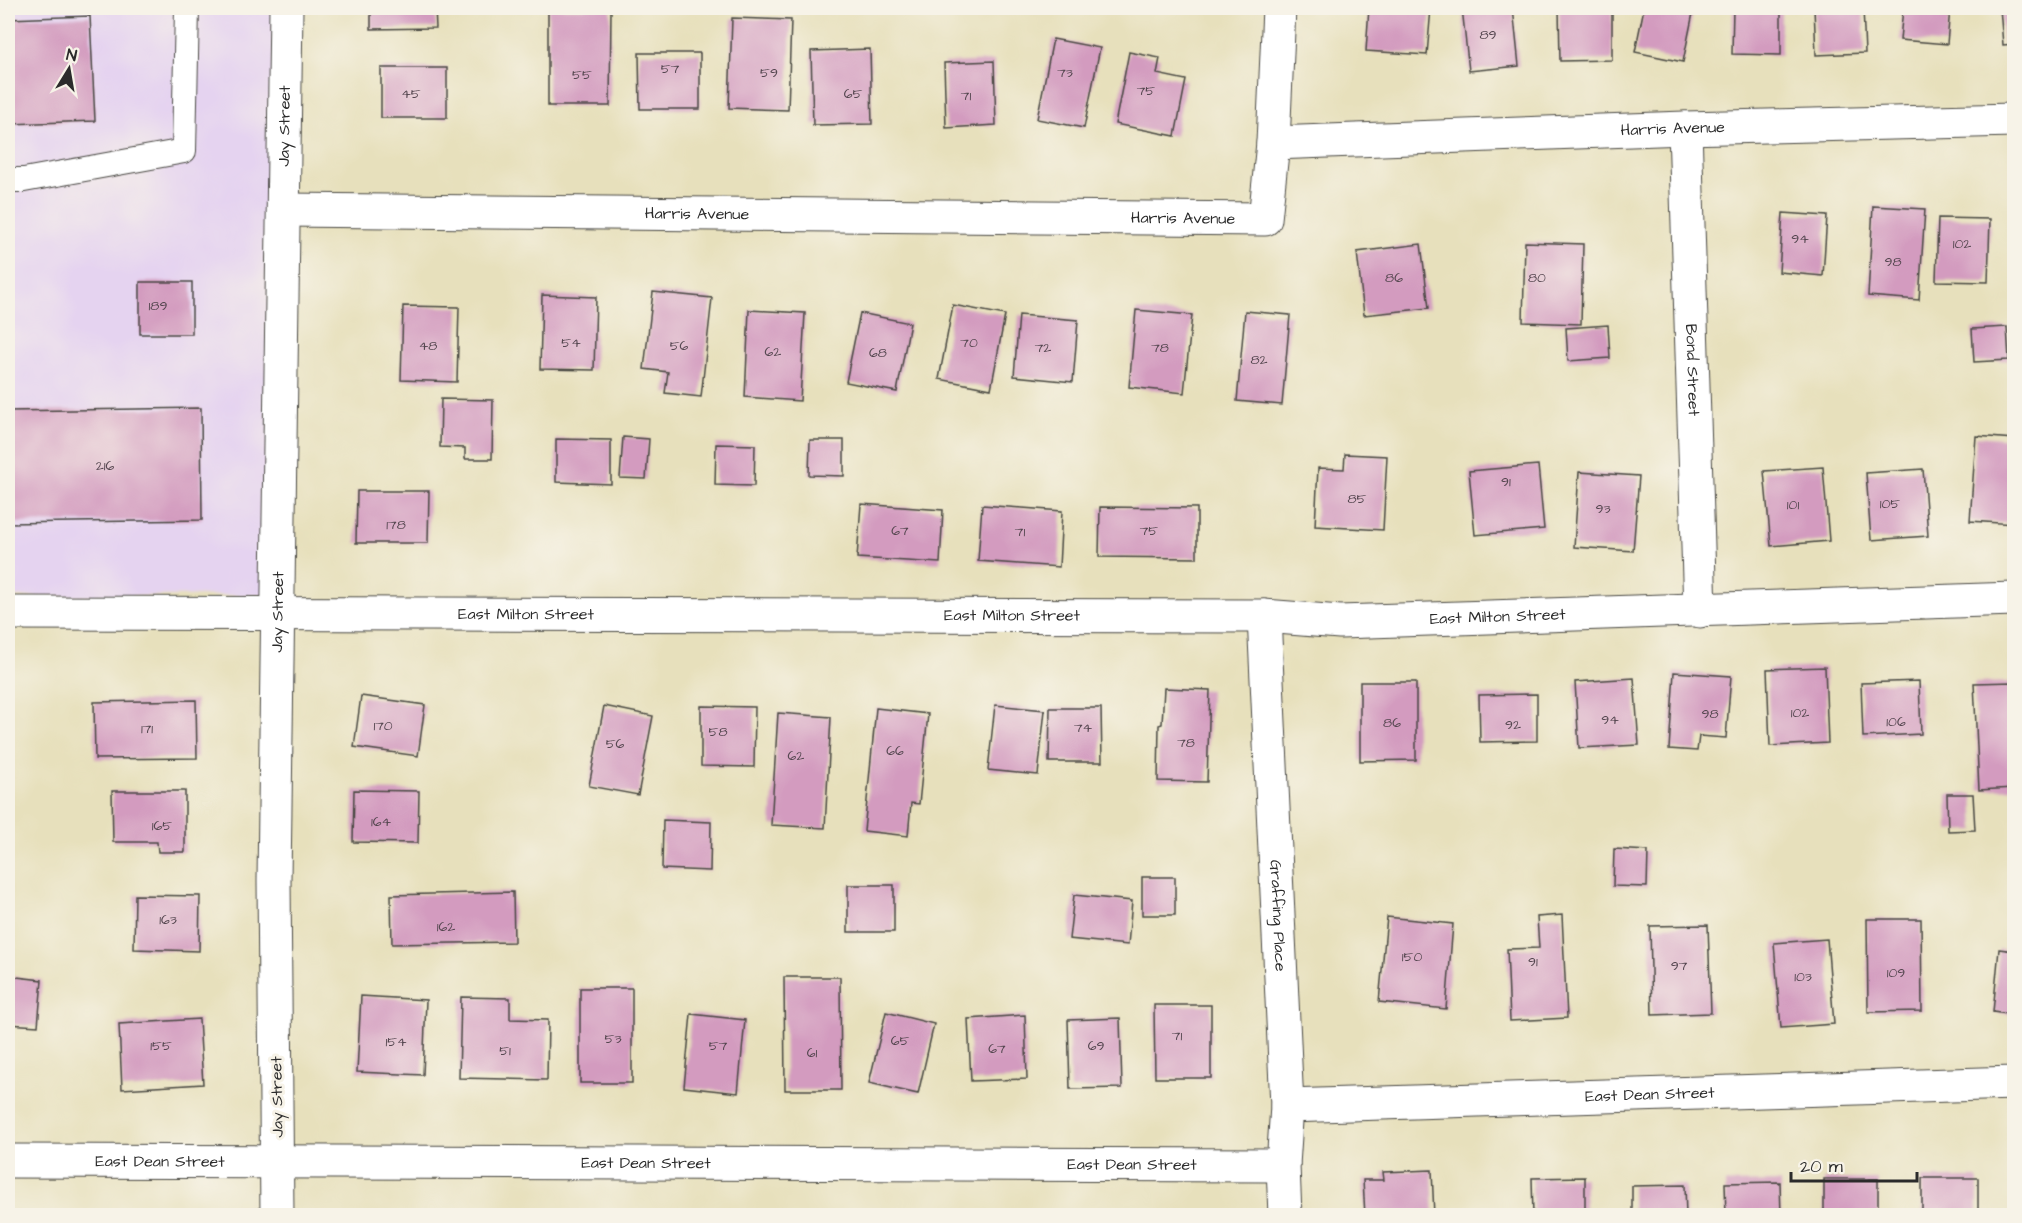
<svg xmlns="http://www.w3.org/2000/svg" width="2022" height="1223" viewBox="0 0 2022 1223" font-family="'Architects Daughter',sans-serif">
  <rect width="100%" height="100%" fill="#f7f3e8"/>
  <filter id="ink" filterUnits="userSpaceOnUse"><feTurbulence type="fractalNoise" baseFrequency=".0167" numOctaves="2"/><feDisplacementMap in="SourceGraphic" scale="12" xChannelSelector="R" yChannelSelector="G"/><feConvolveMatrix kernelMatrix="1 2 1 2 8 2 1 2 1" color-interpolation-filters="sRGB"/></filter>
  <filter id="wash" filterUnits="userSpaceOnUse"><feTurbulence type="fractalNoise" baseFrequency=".008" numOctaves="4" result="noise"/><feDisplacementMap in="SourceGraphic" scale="24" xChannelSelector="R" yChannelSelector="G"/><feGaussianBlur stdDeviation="1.35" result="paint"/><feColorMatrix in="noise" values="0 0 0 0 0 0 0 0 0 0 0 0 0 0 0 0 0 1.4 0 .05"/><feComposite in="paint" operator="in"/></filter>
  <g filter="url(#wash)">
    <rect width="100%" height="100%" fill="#e7e0bc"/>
    <polygon fill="#e5d3f0" points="8,8 285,8 279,595 8,597"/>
    <g id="blocks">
      <g fill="#d39bbf">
        <polygon points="371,8 435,8 436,28 371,29"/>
        <polygon points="548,8 611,8 610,106 548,106"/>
        <polygon points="1369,8 1431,8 1427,55 1366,51"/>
        <polygon points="1462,8 1513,8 1519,66 1469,71"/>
        <polygon points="1559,8 1612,8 1612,60 1560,61"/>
        <polygon points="1644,8 1694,8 1683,62 1635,52"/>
        <polygon points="1733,8 1781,8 1781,55 1732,54"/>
        <polygon points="1814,8 1863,8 1865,53 1816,55"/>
        <polygon points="1903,8 1950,8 1947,44 1900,40"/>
        <polygon points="2000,8 2014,8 2014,44 2003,45"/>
        <polygon points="90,16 95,121 8,124 8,19"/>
        <polygon points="732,18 791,20 788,110 729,108"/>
        <polygon points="1053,39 1100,48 1084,128 1037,119"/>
        <polygon points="870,49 872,124 813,125 811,51"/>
        <polygon points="1129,52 1160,58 1157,74 1186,80 1175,136 1115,124"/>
        <polygon points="639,53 700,53 700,109 640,109"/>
        <polygon points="994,61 996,125 946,128 944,63"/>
        <rect x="381" y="68" width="66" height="50"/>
        <polygon points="1873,206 1925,209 1919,300 1868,296"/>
        <polygon points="1783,213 1827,216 1823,276 1779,272"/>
        <polygon points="1938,218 1990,219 1988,282 1936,281"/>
        <polygon points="1525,242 1583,244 1581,324 1523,322"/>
        <polygon points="1421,244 1429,308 1364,315 1357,252"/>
        <rect x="140" y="282" width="52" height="52"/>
        <polygon points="653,292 712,298 701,397 665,393 668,372 644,369"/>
        <polygon points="542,295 596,297 594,370 540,369"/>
        <polygon points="953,305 1005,315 991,389 939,379"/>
        <polygon points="403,306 459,307 457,382 401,380"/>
        <polygon points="749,310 805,313 800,401 745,397"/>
        <polygon points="1136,310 1192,315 1184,393 1129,387"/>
        <polygon points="1245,311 1290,315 1282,405 1237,401"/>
        <polygon points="860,313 910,323 897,392 846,382"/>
        <polygon points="1019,315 1078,320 1073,382 1014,376"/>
        <polygon points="1608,325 1610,358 1568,361 1566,328"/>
        <polygon points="2007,327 2009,360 1974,362 1972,329"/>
        <polygon points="441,399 493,400 492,459 465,459 465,448 440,447"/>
        <polygon points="201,408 202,520 8,523 8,411"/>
        <polygon points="1976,436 2014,439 2014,524 1970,521"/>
        <polygon points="623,437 649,439 646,479 620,478"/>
        <polygon points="556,439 611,440 611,484 556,482"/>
        <polygon points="810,440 844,440 844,476 809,475"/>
        <polygon points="716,444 755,445 754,486 715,485"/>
        <polygon points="1345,454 1387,456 1383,530 1315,526 1318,468 1344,469"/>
        <polygon points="1538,465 1544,529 1475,535 1469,471"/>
        <polygon points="1823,467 1829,541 1771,546 1764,471"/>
        <polygon points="1923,469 1928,536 1871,540 1866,473"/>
        <polygon points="1579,472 1639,476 1633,551 1574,547"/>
        <polygon points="357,491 429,491 428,543 356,543"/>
        <polygon points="861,504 943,510 940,563 857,558"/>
        <polygon points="982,505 1062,511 1059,567 978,561"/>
        <polygon points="1100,507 1197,508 1197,558 1099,557"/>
        <polygon points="1825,667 1828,743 1770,746 1767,669"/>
        <polygon points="1674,672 1731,676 1726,738 1699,736 1697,751 1669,749"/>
        <polygon points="1634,678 1639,745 1579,748 1575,682"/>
        <polygon points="1919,681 1921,734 1863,737 1861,683"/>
        <polygon points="1360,682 1416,682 1416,760 1360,761"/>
        <polygon points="2014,682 2014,788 1979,790 1974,683"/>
        <polygon points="1164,688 1210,690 1207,782 1158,781 1159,725 1162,724"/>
        <polygon points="1537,694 1537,741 1480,742 1479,695"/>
        <polygon points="361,696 425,705 418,756 354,747"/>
        <polygon points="196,700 197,758 95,759 94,702"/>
        <polygon points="995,705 1045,710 1038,775 988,770"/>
        <polygon points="604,706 653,716 638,795 589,786"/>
        <polygon points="701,706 755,707 754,767 701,766"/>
        <polygon points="876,708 928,714 919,804 911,803 908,836 864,831"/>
        <polygon points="1050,708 1101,708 1102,762 1049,762"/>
        <polygon points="778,713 831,717 825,828 771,825"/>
        <polygon points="354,790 419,791 418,843 353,842"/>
        <polygon points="112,791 185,791 185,852 158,852 157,842 113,842"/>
        <polygon points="1947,794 1973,794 1975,830 1948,831"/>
        <polygon points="663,820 711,822 710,871 662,869"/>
        <polygon points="1614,849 1648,851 1647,887 1613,886"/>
        <rect x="1142" y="877" width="33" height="38"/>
        <rect x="848" y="885" width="46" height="47"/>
        <polygon points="513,892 514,942 392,944 391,895"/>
        <polygon points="135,895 200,896 199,951 134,949"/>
        <polygon points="1074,895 1132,901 1128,945 1069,939"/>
        <polygon points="1562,915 1567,1018 1510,1021 1507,949 1539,948 1537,917"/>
        <polygon points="1387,917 1453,924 1446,1009 1379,1002"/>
        <polygon points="1867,919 1921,919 1922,1011 1868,1012"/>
        <polygon points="1708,925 1711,1013 1652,1015 1650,926"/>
        <polygon points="1827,939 1834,1024 1781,1028 1774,943"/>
        <polygon points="1999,949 2014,951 2014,1015 1993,1012"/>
        <polygon points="8,976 42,980 38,1026 8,1024"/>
        <polygon points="784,977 840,977 841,1090 785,1090"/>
        <rect x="580" y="988" width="52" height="95"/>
        <polygon points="361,996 426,1000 423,1075 357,1072"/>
        <polygon points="461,997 510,998 510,1019 548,1020 547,1080 459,1078"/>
        <polygon points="1154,1005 1211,1005 1211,1078 1155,1078"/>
        <polygon points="886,1012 934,1024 918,1094 869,1083"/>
        <polygon points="691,1014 745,1020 738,1093 684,1087"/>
        <polygon points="1025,1015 1027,1079 971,1081 968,1019"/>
        <polygon points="1120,1018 1122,1088 1070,1089 1068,1020"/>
        <polygon points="199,1019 203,1084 122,1089 119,1024"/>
        <polygon points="1432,1170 1434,1216 1365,1216 1363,1180 1384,1180 1383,1172"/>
        <polygon points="1585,1177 1585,1216 1533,1216 1532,1178"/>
        <rect x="1922" y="1178" width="56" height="38"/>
        <rect x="1824" y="1179" width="54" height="37"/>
        <polygon points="1780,1182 1781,1216 1726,1216 1725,1183"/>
        <polygon points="1685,1185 1686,1216 1632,1216 1632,1186"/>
      </g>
    </g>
  </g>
  <g filter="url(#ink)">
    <use href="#blocks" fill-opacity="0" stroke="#474641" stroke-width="1.5"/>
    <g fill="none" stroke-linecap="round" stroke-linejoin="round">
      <defs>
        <polyline id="lane" points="8,180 24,180 184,151 187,8"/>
        <g id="street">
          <path id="s1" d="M1685 128 1700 611"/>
          <path id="s2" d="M1273 143 1685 128 2014 120"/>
          <path id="s3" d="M285 210 1265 219 1273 143 1279 8"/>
          <path id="s4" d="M8 613 1264 616 1340 622 2014 599"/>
          <path id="s5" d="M1264 616 1287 1106 1283 1165 1285 1216"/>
          <path id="s6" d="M1287 1106 2014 1083"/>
          <path id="s7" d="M8 1161 1283 1165"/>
          <path id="s8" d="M277 1216 274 880 286 8"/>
        </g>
      </defs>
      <use href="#lane" stroke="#474641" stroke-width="26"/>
      <use href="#street" stroke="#474641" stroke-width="35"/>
      <use href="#lane" stroke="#fff" stroke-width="24"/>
      <use href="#street" stroke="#fff" stroke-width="33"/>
    </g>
  </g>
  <g text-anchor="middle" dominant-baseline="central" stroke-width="6" stroke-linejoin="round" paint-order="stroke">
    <g font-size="14" fill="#554750">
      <text x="1488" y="35">89</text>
      <text x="670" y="69">57</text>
      <text x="769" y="73">59</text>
      <text x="1065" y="73">73</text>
      <text x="582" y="75">55</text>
      <text x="1146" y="91">75</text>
      <text x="411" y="94">45</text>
      <text x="853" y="94">65</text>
      <text x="966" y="96">71</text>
      <text x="1800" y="239">94</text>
      <text x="1962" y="244">102</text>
      <text x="1893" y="262">98</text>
      <text x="1394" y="278">86</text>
      <text x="1537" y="278">80</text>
      <text x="158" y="306">189</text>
      <text x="571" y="343">54</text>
      <text x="969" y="343">70</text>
      <text x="428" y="346">48</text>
      <text x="679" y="346">56</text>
      <text x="1043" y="348">72</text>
      <text x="1160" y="348">78</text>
      <text x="773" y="352">62</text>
      <text x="878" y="353">68</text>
      <text x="1259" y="360">82</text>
      <text x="105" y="466">216</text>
      <text x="1506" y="482">91</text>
      <text x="1357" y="499">85</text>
      <text x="1890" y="504">105</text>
      <text x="1793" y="505">101</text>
      <text x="1603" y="509">93</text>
      <text x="396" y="525">178</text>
      <text x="900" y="531">67</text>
      <text x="1149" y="531">75</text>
      <text x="1020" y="532">71</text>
      <text x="1800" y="713">102</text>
      <text x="1710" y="714">98</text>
      <text x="1610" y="720">94</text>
      <text x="1896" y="722">106</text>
      <text x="1392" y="723">86</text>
      <text x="1513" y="725">92</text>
      <text x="383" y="726">170</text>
      <text x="1083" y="728">74</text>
      <text x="147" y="729">171</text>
      <text x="718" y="732">58</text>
      <text x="1186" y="743">78</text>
      <text x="615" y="744">56</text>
      <text x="895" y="751">66</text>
      <text x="796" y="756">62</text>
      <text x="381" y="822">164</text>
      <text x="162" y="826">165</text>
      <text x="168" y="920">163</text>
      <text x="446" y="927">162</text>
      <text x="1412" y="957">150</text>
      <text x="1533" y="962">91</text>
      <text x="1679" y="966">97</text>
      <text x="1896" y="973">109</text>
      <text x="1803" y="977">103</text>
      <text x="1177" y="1036">71</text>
      <text x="613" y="1039">53</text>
      <text x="900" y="1041">65</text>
      <text x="396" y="1042">154</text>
      <text x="161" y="1046">155</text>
      <text x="718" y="1046">57</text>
      <text x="1096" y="1046">69</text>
      <text x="997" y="1049">67</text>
      <text x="505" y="1051">51</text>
      <text x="812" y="1053">61</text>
    </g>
    <g font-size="16" fill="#2b2b2b" stroke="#f7f3e8">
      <text stroke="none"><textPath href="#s8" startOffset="1090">Jay Street</textPath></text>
      <text stroke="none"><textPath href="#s2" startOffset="400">Harris Avenue</textPath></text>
      <text stroke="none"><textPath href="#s3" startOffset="412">Harris Avenue</textPath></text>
      <text stroke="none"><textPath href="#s3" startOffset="898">Harris Avenue</textPath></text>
      <text stroke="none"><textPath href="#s1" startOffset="242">Bond Street</textPath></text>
      <text stroke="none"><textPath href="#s8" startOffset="604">Jay Street</textPath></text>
      <text stroke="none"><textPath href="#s4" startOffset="518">East Milton Street</textPath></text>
      <text stroke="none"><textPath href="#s4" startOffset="1004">East Milton Street</textPath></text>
      <text stroke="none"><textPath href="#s4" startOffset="1490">East Milton Street</textPath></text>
      <text stroke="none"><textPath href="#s5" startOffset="300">Graffing Place</textPath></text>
      <text stroke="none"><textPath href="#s6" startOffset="363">East Dean Street</textPath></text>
      <text transform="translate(277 1097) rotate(-91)">Jay Street</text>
      <text stroke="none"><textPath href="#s7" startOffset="152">East Dean Street</textPath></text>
      <text stroke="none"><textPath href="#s7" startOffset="638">East Dean Street</textPath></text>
      <text stroke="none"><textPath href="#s7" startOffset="1124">East Dean Street</textPath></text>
    </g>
  </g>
  <rect width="2022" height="1223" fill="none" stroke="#f7f3e8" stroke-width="30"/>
  <g transform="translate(69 69) rotate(11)" stroke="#f7f3e8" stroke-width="4.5" paint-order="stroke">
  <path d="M0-4.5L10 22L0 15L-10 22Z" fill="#2b2b2b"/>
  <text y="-9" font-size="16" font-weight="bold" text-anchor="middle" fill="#2b2b2b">N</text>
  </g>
  <path d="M1791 1172v9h126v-9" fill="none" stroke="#2b2b2b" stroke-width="3"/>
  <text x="1800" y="1172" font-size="18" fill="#2b2b2b" stroke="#f7f3e8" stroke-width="4.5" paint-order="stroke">20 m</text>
</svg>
